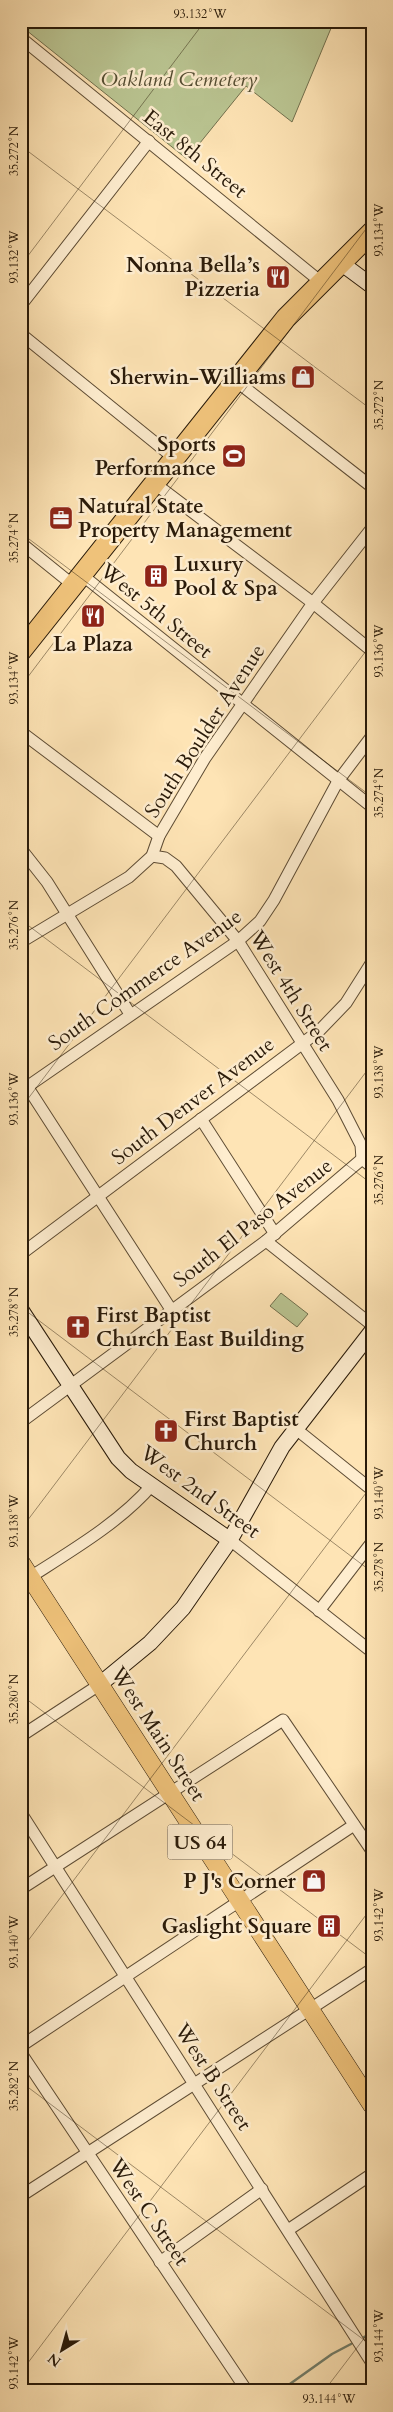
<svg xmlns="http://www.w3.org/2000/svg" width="393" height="2412" viewBox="0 0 393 2412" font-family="Cardo,serif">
  <rect width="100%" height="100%" fill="#fee4b5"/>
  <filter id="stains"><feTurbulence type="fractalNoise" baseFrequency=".004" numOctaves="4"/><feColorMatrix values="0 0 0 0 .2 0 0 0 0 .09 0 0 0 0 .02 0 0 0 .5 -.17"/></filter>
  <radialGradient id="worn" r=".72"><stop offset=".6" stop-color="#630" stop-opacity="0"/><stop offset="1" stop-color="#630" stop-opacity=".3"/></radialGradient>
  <g fill="#bac592" stroke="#72704e">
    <polygon points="21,21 334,21 292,122 246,86 187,159 21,26"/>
    <polygon points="281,1293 308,1314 297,1327 270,1306"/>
  </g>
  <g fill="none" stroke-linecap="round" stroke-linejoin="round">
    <g stroke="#707d6a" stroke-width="2.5">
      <polyline points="364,2337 372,2333"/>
      <polyline points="280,2391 332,2354 351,2344"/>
    </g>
    <defs>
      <g id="street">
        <polyline points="21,38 321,282"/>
        <polyline points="21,305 149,141"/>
        <polyline points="21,334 174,458"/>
        <polyline points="236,381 372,487"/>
        <polyline points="154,483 313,603 372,651"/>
        <polyline points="21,543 73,585"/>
        <polyline points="82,575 372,807"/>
        <polyline points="21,732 159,836"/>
        <polyline points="21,849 47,882 130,1014"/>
        <polyline points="152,856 165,858 176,866 238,941 338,1100 361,1145 362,1159 372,1167"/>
        <polyline points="21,942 129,877 152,856 159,836 205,758 313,603 372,528"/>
        <polyline points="21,1077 172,1311"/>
        <polyline points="21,1091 238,941 260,921 274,900 338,781 372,736"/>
        <polyline points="201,1119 275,1234"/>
        <polyline points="266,1241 372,1325"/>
        <polyline points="21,1254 319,1031 346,1003 372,962"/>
        <polyline points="21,1422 266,1241 362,1159"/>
        <polyline points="296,1429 372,1490"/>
        <polyline points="230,1540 372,1652"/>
        <path d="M21 1583C64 1555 119 1524 152 1485"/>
        <polyline points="319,1611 372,1542"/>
        <polyline points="21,1736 99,1685"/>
        <polyline points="21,1813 372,2363"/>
        <polyline points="21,1889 283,1720 372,1851"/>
        <polyline points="21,2046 354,1825"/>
        <polyline points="21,2053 247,2391"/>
        <polyline points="21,2196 372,1969"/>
        <polyline points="288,2230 372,2174"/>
        <polyline points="160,2262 262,2189"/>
      </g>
      <g id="secondary">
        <polyline points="341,263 372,286"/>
        <polyline points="21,1310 118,1458 131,1471 230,1540"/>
        <polyline points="99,1685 150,1643 183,1608 230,1540 282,1447 372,1331"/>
      </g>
      <polyline id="primary" points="21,1563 372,2105"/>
      <polyline id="highway" points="21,651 286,318 372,232"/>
    </defs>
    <use href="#street" stroke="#5e4c34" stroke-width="13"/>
    <use href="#secondary" stroke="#291a09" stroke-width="17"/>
    <use href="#primary" stroke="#291a09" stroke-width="19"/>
    <use href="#highway" stroke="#291a09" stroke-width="22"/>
    <use href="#street" stroke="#feedcf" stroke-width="11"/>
    <use href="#secondary" stroke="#feedcf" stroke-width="15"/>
    <use href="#primary" stroke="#efc27a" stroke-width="18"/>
    <use href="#highway" stroke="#efc27a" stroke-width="20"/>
    <polyline stroke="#291a09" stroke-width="2.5" stroke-dasharray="9 9" stroke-linecap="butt" points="21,2369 31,2391"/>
  </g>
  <path fill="none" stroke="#291a09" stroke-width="1" stroke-opacity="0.45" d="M370 21 372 23M21 146 372 410M21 265 205 21M21 533 372 797M21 686 372 221M21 920 372 1184M21 1108 372 643M21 1307 372 1572M21 1529 372 1064M21 1695 372 1959M21 1950 372 1485M21 2082 372 2346M21 2372 372 1907M324 2391 372 2328"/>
  <defs>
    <symbol id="restaurant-square" viewBox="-11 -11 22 22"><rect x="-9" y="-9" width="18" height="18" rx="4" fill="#8f2418" stroke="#feedcf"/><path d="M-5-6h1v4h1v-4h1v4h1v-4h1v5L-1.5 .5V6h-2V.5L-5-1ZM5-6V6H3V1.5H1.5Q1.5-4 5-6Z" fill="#fff"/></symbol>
    <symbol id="shop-square" viewBox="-11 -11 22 22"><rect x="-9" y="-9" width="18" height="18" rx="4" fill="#8f2418" stroke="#feedcf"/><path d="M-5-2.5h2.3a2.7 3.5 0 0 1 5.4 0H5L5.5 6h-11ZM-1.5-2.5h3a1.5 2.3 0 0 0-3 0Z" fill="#fff"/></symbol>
    <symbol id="stadium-square" viewBox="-11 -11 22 22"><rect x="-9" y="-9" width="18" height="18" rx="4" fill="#8f2418" stroke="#feedcf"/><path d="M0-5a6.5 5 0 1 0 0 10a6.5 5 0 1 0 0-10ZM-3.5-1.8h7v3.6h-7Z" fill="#fff"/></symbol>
    <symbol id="office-square" viewBox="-11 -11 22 22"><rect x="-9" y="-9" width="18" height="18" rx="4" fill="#8f2418" stroke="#feedcf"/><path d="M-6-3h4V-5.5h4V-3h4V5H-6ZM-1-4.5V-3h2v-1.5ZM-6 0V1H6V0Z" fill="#fff"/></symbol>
    <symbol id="building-square" viewBox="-11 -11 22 22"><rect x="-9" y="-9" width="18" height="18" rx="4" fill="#8f2418" stroke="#feedcf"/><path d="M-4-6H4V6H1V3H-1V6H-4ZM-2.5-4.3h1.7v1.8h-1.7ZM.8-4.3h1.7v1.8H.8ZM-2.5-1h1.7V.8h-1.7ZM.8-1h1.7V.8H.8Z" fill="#fff"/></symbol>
    <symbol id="church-square" viewBox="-11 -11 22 22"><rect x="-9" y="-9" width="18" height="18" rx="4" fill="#8f2418" stroke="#feedcf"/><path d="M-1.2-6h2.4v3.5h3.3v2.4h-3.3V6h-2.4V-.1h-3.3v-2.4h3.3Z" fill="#fff"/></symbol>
  </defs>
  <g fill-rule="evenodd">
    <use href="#restaurant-square" x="264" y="263" width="28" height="28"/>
    <use href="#shop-square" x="289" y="363" width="28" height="28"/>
    <use href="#stadium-square" x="220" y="442" width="28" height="28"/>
    <use href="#office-square" x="47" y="504" width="28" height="28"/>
    <use href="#building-square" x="142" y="562" width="28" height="28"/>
    <use href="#restaurant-square" x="79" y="602" width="28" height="28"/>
    <use href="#church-square" x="64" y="1313" width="28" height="28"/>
    <use href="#church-square" x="152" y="1417" width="28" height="28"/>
    <use href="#shop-square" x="300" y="1867" width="28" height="28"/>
    <use href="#building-square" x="315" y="1912" width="28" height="28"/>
  </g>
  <g text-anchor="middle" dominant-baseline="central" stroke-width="5" stroke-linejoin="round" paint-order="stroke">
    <rect fill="#feedcf" stroke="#695944" stroke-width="1" x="167.5" y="1824.5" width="65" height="35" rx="4"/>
    <g font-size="20" font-weight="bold" fill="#291a09">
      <text x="200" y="1842">US 64</text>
    </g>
    <g font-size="21" font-style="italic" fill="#544d32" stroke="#feedcf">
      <text x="179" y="79">Oakland Cemetery</text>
    </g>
    <g font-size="21" fill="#291a09" stroke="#feedcf">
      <text transform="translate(195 154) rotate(39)">East 8th Street</text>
      <text transform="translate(156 611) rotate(39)">West 5th Street</text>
      <text transform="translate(205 731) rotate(-57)">South Boulder Avenue</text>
      <text transform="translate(145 980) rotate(-35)">South Commerce Avenue</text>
      <text transform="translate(291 991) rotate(58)">West 4th Street</text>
      <text transform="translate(193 1101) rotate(-37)">South Denver Avenue</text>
      <text transform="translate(253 1223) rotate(-38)">South El Paso Avenue</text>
      <text transform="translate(200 1492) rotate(36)">West 2nd Street</text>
      <text transform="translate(158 1734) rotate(57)">West Main Street</text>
      <text transform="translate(213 2077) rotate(57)">West B Street</text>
      <text transform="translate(149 2212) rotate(56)">West C Street</text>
    </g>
    <g font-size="21" font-weight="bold" fill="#291a09" stroke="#feedcf" text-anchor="end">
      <text x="260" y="265">Nonna Bella’s<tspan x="260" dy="24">Pizzeria</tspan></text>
      <text x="286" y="377">Sherwin-Williams</text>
      <text x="216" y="444">Sports<tspan x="216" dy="24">Performance</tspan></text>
      <text x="78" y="506" text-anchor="start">Natural State<tspan x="78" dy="24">Property Management</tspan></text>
      <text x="174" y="564" text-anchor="start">Luxury<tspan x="174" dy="24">Pool &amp; Spa</tspan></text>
      <text x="93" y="644" text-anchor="middle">La Plaza</text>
      <text x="96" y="1315" text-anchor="start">First Baptist<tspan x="96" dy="24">Church East Building</tspan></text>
      <text x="184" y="1419" text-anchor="start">First Baptist<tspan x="184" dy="24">Church</tspan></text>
      <text x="296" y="1881">P J's Corner</text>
      <text x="312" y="1926">Gaslight Square</text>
    </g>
  </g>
  <rect width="393" height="2412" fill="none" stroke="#fee4b5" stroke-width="55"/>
  <g transform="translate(62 2350) rotate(217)" stroke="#feedcf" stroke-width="4" paint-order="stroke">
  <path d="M0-4L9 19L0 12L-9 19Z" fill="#291a09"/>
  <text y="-8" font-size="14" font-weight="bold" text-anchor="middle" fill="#291a09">N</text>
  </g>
  <rect x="28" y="28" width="338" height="2356" fill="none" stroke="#291a09" stroke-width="2"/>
  <g font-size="12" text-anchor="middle" fill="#291a09">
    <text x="200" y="18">93.132°W</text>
    <text transform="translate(14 151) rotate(-90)" y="4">35.272°N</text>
    <text transform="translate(379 230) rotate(-90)" y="4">93.134°W</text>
    <text transform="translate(14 257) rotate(-90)" y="4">93.132°W</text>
    <text transform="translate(379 405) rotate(-90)" y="4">35.272°N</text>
    <text transform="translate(14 538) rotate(-90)" y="4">35.274°N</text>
    <text transform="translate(379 651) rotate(-90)" y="4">93.136°W</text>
    <text transform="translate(14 678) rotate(-90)" y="4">93.134°W</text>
    <text transform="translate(379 793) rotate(-90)" y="4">35.274°N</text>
    <text transform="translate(14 925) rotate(-90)" y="4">35.276°N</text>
    <text transform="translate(379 1072) rotate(-90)" y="4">93.138°W</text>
    <text transform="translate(14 1099) rotate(-90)" y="4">93.136°W</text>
    <text transform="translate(379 1180) rotate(-90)" y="4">35.276°N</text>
    <text transform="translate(14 1312) rotate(-90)" y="4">35.278°N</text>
    <text transform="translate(379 1493) rotate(-90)" y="4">93.140°W</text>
    <text transform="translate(14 1521) rotate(-90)" y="4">93.138°W</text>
    <text transform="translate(379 1567) rotate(-90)" y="4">35.278°N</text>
    <text transform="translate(14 1699) rotate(-90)" y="4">35.280°N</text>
    <text transform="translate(379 1915) rotate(-90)" y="4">93.142°W</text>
    <text transform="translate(14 1942) rotate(-90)" y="4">93.140°W</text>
    <text transform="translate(14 2086) rotate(-90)" y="4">35.282°N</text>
    <text transform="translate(379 2336) rotate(-90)" y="4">93.144°W</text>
    <text transform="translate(14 2363) rotate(-90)" y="4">93.142°W</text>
    <text x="329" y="2403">93.144°W</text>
  </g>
  <rect width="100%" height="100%" filter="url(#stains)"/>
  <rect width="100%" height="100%" fill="url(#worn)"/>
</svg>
